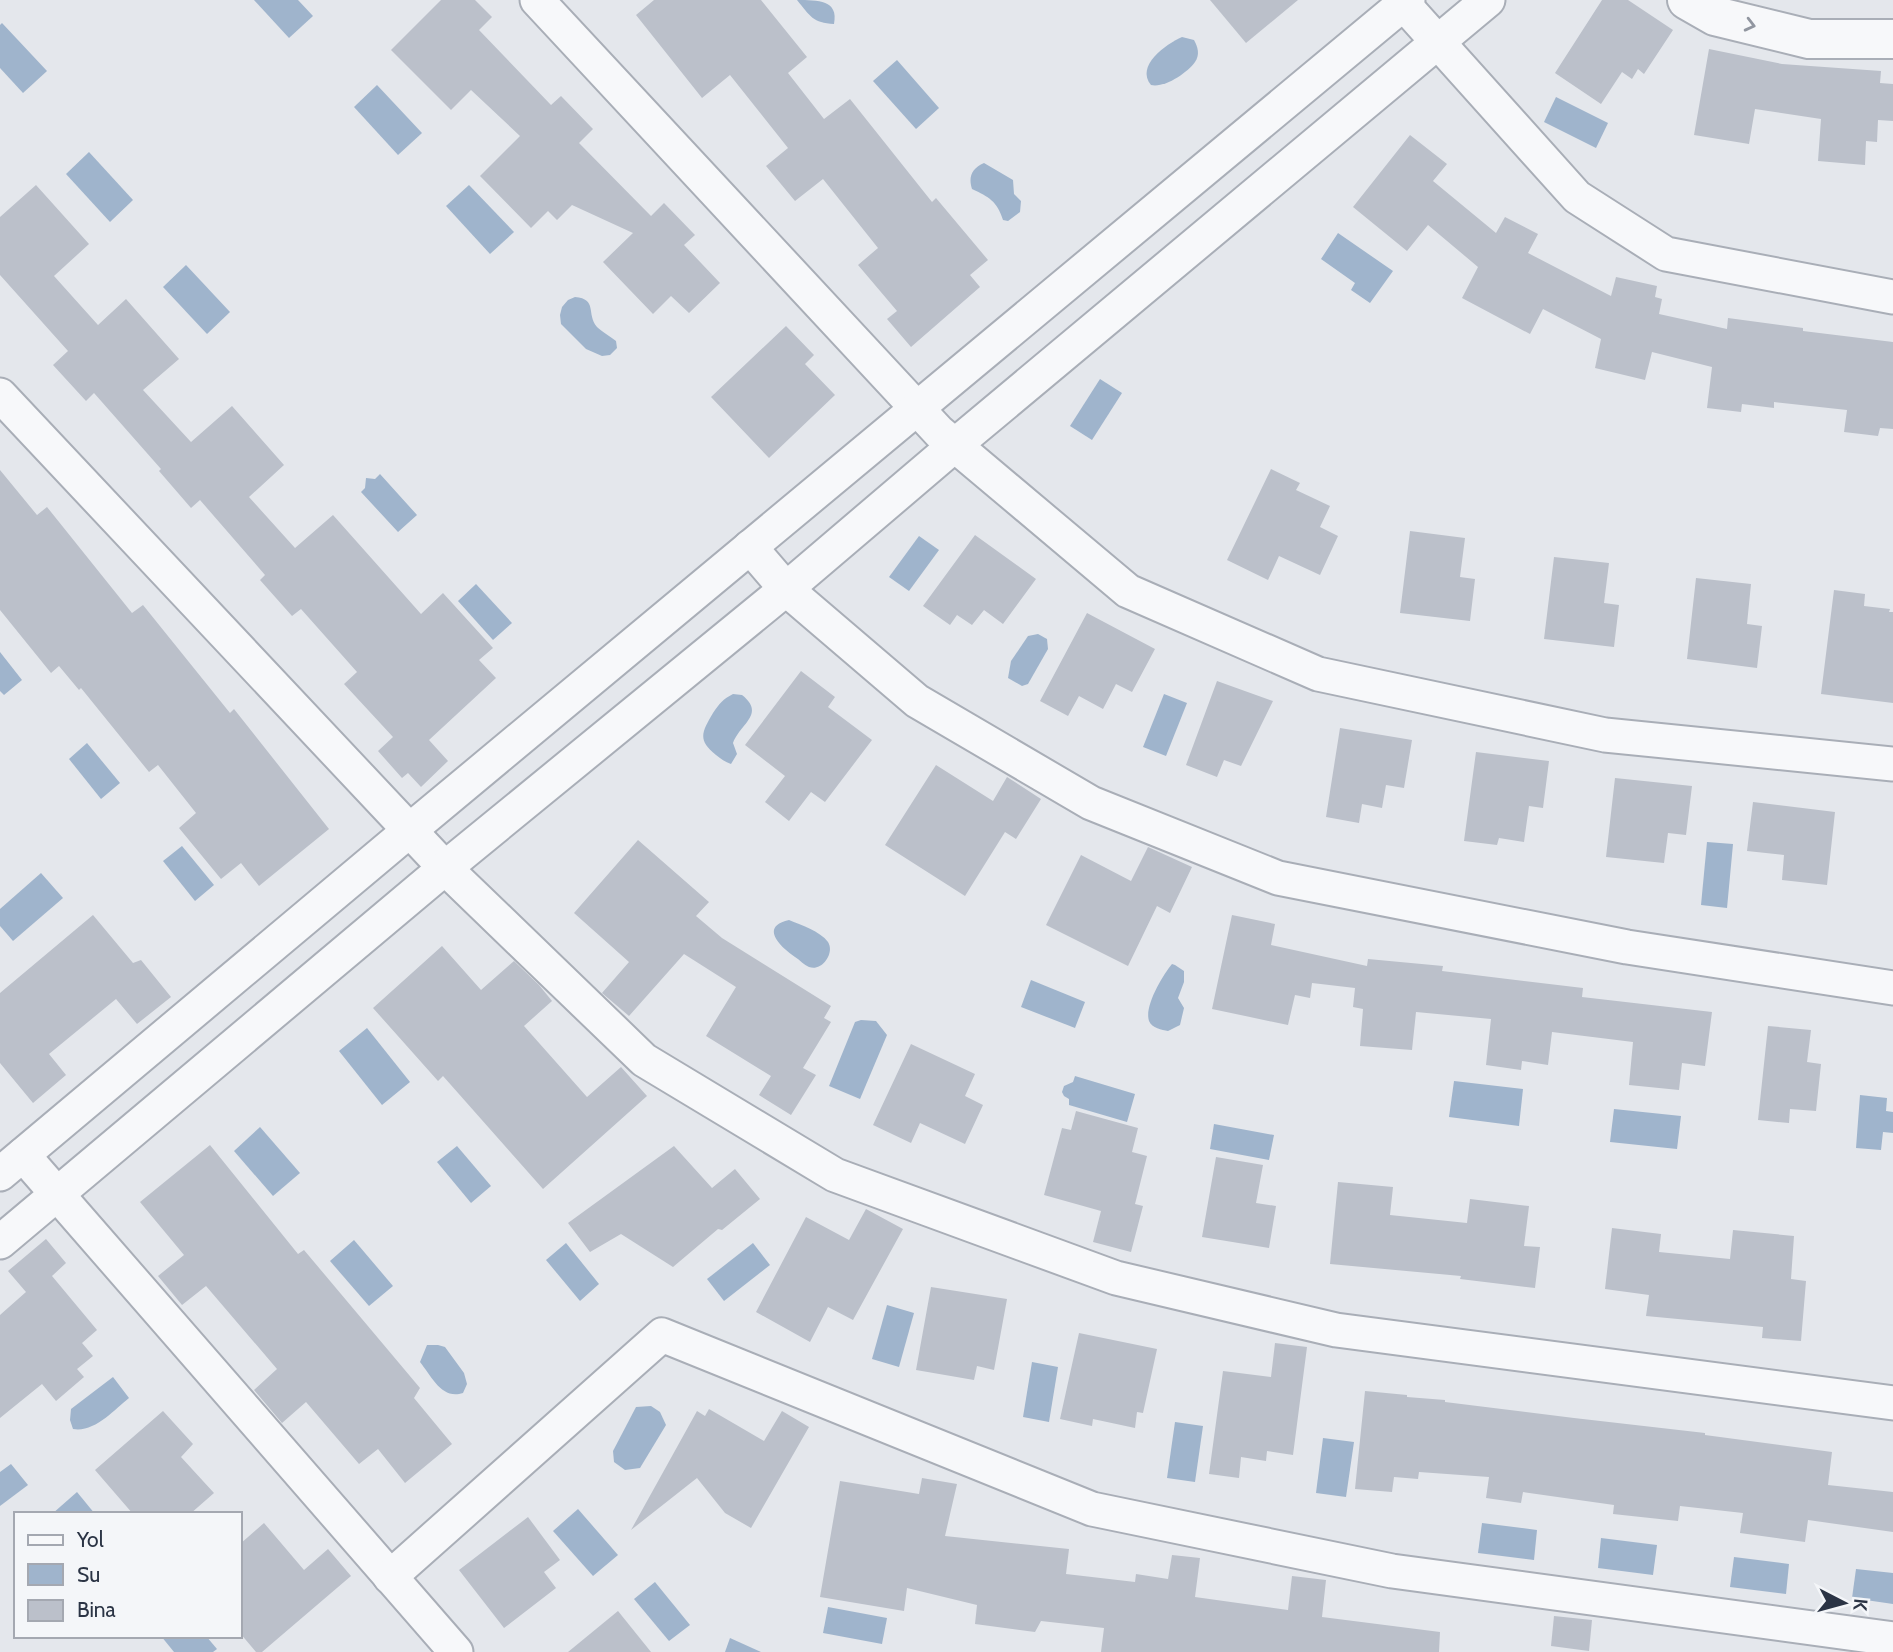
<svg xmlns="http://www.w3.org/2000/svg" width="1893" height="1652" viewBox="0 0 1893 1652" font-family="Cabin,sans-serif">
  <rect width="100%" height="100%" fill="#e4e7ec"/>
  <g fill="#9fb4cc">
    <polygon points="254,0 298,0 313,16 289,38"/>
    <path d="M797 0C818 0 839 0 834 24 813 23 810 16 797 0Z"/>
    <polygon points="2,23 47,71 23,93 0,68 0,25"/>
    <path d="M1182 37 1194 40C1198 47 1200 55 1195 62 1187 73 1165 88 1151 85 1135 66 1166 44 1182 37Z"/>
    <polygon points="897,60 939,108 916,129 873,81"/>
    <polygon points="377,85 422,133 398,155 354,107"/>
    <polygon points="1556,97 1608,123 1596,148 1544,122"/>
    <polygon points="89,152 133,200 110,222 66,174"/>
    <path d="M984 163 1013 180 1014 194 1021 201 1020 212 1008 221 1003 220C997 201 989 197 972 189 968 177 972 168 984 163Z"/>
    <polygon points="469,185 514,232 490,254 446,206"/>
    <polygon points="1338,233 1393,271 1370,303 1351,290 1355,283 1321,259"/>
    <polygon points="186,265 230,312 207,334 163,287"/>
    <path d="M575 297C598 299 586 314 597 327 602 332 610 336 616 341L617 348 610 355 602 356 586 349 561 324 560 315 562 307 568 300Z"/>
    <polygon points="1100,379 1122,393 1092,440 1070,426"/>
    <polygon points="380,474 417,515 398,532 361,492 365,488 366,478 375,479"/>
    <polygon points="919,536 939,550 909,591 889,577"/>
    <polygon points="476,584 512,623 493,640 458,601"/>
    <polygon points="1038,634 1047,639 1048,649 1028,684 1022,686 1008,678 1011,661 1028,636"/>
    <polygon points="0,652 22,680 4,695 0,691"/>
    <path d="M733 694 742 695C766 714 740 724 733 743L737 754 731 764C725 762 721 759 716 755 697 740 702 732 713 713 719 704 723 699 733 694Z"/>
    <polygon points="1164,694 1187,703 1166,756 1143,747"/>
    <polygon points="87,743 120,783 101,799 69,759"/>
    <polygon points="1707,842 1733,844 1727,908 1701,905"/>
    <polygon points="182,846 214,885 195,901 163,861"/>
    <polygon points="41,873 63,898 13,941 0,926 0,909"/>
    <path d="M789 920C801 925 820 931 828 942 835 953 822 972 809 967 804 965 800 960 795 957 782 948 758 927 789 920Z"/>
    <path d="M1172 964 1175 965 1184 971V982L1178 998 1184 1008 1180 1025 1168 1031C1162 1030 1152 1028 1149 1021 1144 1006 1163 975 1172 964Z"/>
    <polygon points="1031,980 1085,1002 1075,1028 1021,1007"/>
    <polygon points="861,1020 876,1021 887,1035 860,1099 829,1086 855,1022"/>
    <polygon points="367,1028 410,1082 382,1105 339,1051"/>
    <polygon points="1075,1076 1135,1094 1127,1122 1069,1105 1069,1099 1064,1096 1062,1092 1064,1086 1073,1082"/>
    <polygon points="1454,1081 1523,1089 1519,1126 1449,1117"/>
    <polygon points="1860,1095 1887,1098 1886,1111 1893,1112 1893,1133 1883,1132 1881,1150 1856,1148"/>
    <polygon points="1614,1109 1681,1116 1677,1149 1610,1142"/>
    <polygon points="1214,1124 1274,1135 1269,1160 1210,1149"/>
    <polygon points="260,1127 300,1173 273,1196 234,1151"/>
    <polygon points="457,1146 491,1186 471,1203 437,1162"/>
    <polygon points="354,1240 393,1286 369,1306 330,1261"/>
    <polygon points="566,1243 599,1284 580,1301 546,1260"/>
    <polygon points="753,1243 770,1265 724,1301 707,1279"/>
    <polygon points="887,1305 914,1313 899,1367 872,1359"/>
    <path d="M427 1345H438L445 1347 464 1373 467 1384 463 1393C442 1400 432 1377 420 1362Z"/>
    <polygon points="1032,1362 1058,1367 1049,1422 1023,1417"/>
    <path d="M113 1377 129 1398C114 1410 94 1433 73 1429L70 1420 71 1409Z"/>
    <polygon points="651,1406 660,1412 666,1425 640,1468 625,1470 614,1462 613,1451 636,1407"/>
    <polygon points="1175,1422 1203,1426 1195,1482 1167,1478"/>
    <polygon points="1323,1438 1354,1442 1346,1497 1316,1493"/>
    <polygon points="11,1464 28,1485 0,1506 0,1472"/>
    <polygon points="77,1492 95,1514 52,1514"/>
    <polygon points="578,1509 618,1555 593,1576 553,1531"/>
    <polygon points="1482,1523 1537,1530 1534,1560 1478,1553"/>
    <polygon points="1601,1538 1657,1545 1653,1575 1598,1568"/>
    <polygon points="1734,1557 1789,1564 1786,1594 1730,1587"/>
    <polygon points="1856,1569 1893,1573 1893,1604 1852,1598"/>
    <polygon points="655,1582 690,1625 669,1641 634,1599"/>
    <polygon points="828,1607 887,1618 882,1644 823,1633"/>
    <polygon points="161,1636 206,1636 217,1649 213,1652 174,1652"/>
    <polygon points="730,1638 761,1652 725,1652"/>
  </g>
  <g fill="#bbc0ca">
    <polygon points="441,0 475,0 492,17 479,30 551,105 561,96 593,129 579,143 651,216 664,203 695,235 684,245 720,283 689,313 671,296 653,314 603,262 633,233 572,205 557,220 548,211 531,228 480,176 520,136 471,90 451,110 391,50"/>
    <polygon points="654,0 761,0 807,57 788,73 824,119 850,99 932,202 936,198 988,260 970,275 980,287 911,347 887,319 897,311 858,265 878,248 823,179 795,201 766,166 788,148 730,75 702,98 636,15"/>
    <polygon points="1210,0 1298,0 1246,43"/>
    <polygon points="1602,0 1628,0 1673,30 1644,74 1638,69 1632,79 1622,72 1601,104 1555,73"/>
    <polygon points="1709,49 1782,64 1881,71 1880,83 1893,84 1893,121 1878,120 1877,142 1866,141 1865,165 1818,161 1821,119 1755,109 1749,144 1694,135"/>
    <polygon points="1410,135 1447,164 1433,181 1496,233 1505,217 1538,234 1528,253 1611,296 1616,277 1657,286 1655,297 1662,299 1659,314 1727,329 1728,318 1803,328 1803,331 1893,342 1893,429 1880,428 1878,436 1844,432 1847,410 1774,402 1774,408 1742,404 1741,412 1707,408 1712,367 1652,352 1645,380 1595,368 1601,339 1543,309 1530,334 1462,298 1478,267 1428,225 1407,251 1353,207"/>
    <polygon points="36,185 89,244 54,276 98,325 126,299 179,359 143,390 191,442 232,406 284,465 249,497 295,548 333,515 421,614 443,593 493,648 479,660 496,678 429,740 448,761 421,787 408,773 402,778 378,751 393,737 344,684 357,672 301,609 292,616 260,580 265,575 200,500 191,508 159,471 161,469 94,393 86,401 53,365 68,351 0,275 0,217"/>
    <polygon points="786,326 814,355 805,364 835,395 769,458 711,397"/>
    <polygon points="1271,469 1300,483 1296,490 1330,506 1320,527 1338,536 1320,575 1279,556 1268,580 1227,560"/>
    <polygon points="0,470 37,515 47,507 132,613 143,605 230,713 234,709 329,829 259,886 241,863 221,879 179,828 196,813 158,765 149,772 81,688 79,690 59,666 51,673 0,610"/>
    <polygon points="1410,531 1465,538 1460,577 1475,579 1470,621 1400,613"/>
    <polygon points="975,535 1036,579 1003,624 984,610 972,625 957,615 950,625 923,606"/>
    <polygon points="1554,557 1609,563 1604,603 1619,605 1614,647 1544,639"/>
    <polygon points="1696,578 1751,584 1747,624 1762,626 1757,668 1687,659"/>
    <polygon points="1834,590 1865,594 1864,606 1890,609 1889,612 1893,612 1893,703 1821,694"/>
    <polygon points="1087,613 1155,649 1132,692 1116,684 1103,709 1079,696 1068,716 1040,701"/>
    <polygon points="801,671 835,697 828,707 872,740 825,802 811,792 789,821 765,802 785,776 745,745"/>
    <polygon points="1217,681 1273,701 1241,766 1224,760 1217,777 1186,765"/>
    <polygon points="1340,728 1412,740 1404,788 1386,785 1382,808 1362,804 1359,823 1326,817"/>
    <polygon points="1476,752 1549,761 1543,808 1529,806 1524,842 1499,838 1497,845 1464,841"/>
    <polygon points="936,765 993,801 1007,777 1041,799 1016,839 1005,832 965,896 885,845"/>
    <polygon points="1615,778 1692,786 1686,835 1668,833 1664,863 1606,857"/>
    <polygon points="1753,802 1835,812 1827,885 1782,880 1784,855 1747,851"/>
    <polygon points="638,840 709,902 696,916 722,938 831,1006 824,1018 831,1022 803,1068 816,1075 791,1115 759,1095 771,1076 706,1036 736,987 684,954 629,1016 602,993 629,962 574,913"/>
    <polygon points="1148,847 1192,867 1170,913 1157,906 1128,966 1046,925 1081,855 1131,881"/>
    <polygon points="93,915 133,963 141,960 171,997 137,1024 116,999 49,1054 66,1075 33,1103 0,1063 0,993"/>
    <polygon points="1232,915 1275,924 1271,945 1367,966 1368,959 1443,966 1442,971 1583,988 1582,997 1712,1012 1705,1066 1682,1063 1679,1090 1629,1085 1633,1042 1552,1032 1548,1065 1522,1061 1521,1070 1486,1065 1491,1019 1416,1012 1412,1050 1360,1046 1363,1009 1353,1007 1355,988 1312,983 1310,998 1295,995 1288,1025 1212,1009"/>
    <polygon points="442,946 481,990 514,961 539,985 552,1001 524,1026 587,1097 621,1067 647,1096 543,1189 443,1076 438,1081 373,1008"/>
    <polygon points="1768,1026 1811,1030 1807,1062 1821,1064 1816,1111 1790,1109 1789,1123 1758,1120"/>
    <polygon points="911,1044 975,1074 965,1096 983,1105 965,1144 920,1123 911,1143 873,1125"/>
    <polygon points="1076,1111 1138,1128 1132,1152 1147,1156 1135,1204 1143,1206 1131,1252 1093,1242 1101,1211 1044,1195 1062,1128 1071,1130"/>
    <polygon points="210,1145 298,1254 304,1250 420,1388 414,1398 452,1444 405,1483 378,1449 359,1464 306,1402 282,1423 254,1390 277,1369 206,1286 182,1305 158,1276 184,1255 140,1202"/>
    <polygon points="674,1146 712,1188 735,1169 760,1199 722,1230 718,1229 673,1267 621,1234 590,1252 568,1223"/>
    <polygon points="1216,1157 1263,1165 1256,1203 1276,1206 1269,1248 1202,1237"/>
    <polygon points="1338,1182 1393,1187 1390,1215 1467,1223 1470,1199 1529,1206 1524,1246 1540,1247 1535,1288 1460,1279 1461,1276 1330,1264"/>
    <polygon points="866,1209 903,1229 853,1320 828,1307 810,1342 756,1312 806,1217 849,1240"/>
    <polygon points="1612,1228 1661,1234 1659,1252 1730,1259 1733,1230 1794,1236 1791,1279 1806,1281 1801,1341 1762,1338 1763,1327 1646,1316 1649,1295 1605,1289"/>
    <polygon points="46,1239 66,1263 52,1276 97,1330 82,1343 93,1356 77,1369 84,1377 56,1401 42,1384 0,1418 0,1315 26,1292 8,1271"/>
    <polygon points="931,1287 1007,1299 994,1370 977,1366 974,1380 916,1370"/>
    <polygon points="1079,1333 1157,1349 1143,1413 1137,1412 1135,1428 1093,1419 1092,1426 1060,1419"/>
    <polygon points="1275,1343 1307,1347 1293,1455 1267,1451 1266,1461 1241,1457 1239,1478 1209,1474 1223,1371 1271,1377"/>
    <polygon points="1365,1391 1407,1395 1407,1397 1445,1400 1445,1402 1574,1418 1705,1433 1705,1435 1832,1452 1828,1485 1893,1492 1893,1532 1808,1520 1805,1542 1740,1533 1743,1513 1680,1506 1678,1521 1613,1514 1614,1505 1523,1492 1521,1503 1486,1498 1489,1477 1419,1472 1418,1479 1394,1477 1392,1492 1355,1489"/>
    <polygon points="709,1409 764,1441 782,1411 809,1427 751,1528 725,1513 697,1478 631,1530 697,1411 705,1416"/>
    <polygon points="163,1411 193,1444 181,1457 214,1493 190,1514 133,1514 95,1470"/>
    <polygon points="922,1478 957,1484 945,1536 1069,1549 1066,1574 1135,1582 1136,1574 1168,1579 1172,1555 1200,1558 1195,1597 1288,1610 1292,1576 1326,1580 1322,1617 1440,1632 1439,1652 1101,1652 1104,1628 1041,1621 1035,1632 975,1624 977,1605 907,1588 904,1611 820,1597 840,1481 919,1494"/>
    <polygon points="528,1517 560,1560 544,1572 556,1588 504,1628 459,1570"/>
    <polygon points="264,1523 304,1570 328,1549 351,1576 262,1652 256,1652 240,1633 240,1544"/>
    <polygon points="618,1611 651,1652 568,1652"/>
    <polygon points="1554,1616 1592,1620 1589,1651 1551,1646"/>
  </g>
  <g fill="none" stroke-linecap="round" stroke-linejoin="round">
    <defs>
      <g id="minor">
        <polyline points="537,0 939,432 1128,591 1318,674 1605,735 1893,764"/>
        <polyline points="1400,0 1577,197 1666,254 1893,297"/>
        <polyline points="0,395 445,868 644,1060 835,1175 1116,1278 1336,1330 1893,1403"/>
        <polyline points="750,547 786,589 917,701 1091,803 1278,878 1627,947 1893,988"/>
        <polyline points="23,1155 456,1652"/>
        <polyline points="0,1174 410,830 1408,0"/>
        <polyline points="0,1242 445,868 786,589 955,445 1488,0"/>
        <polyline points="390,1577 662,1335 1092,1509 1392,1571 1893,1639"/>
      </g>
      <polyline id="tertiary" points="1687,0 1715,16 1809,39 1893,39"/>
    </defs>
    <use href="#minor" stroke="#a9aeb7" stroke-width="37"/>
    <use href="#tertiary" stroke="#a9aeb7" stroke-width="42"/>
    <use href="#minor" stroke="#f7f8fa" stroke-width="33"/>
    <use href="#tertiary" stroke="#f7f8fa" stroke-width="38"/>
  </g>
  <defs><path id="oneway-chevron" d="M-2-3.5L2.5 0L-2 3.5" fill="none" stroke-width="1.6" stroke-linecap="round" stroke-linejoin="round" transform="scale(1.75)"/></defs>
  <use stroke="#9196a0" href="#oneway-chevron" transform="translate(1750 25) rotate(14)"/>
  <rect x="14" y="1512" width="228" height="126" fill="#f4f6f9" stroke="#a4a8b1" stroke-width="2"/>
  <rect x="28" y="1535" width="35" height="10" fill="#f7f8fa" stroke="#a4a8b1" stroke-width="2"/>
  <text x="77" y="1547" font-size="21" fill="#2b3445">Yol</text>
  <rect x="28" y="1564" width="35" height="21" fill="#9fb4cc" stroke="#a4a8b1" stroke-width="2"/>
  <text x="77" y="1582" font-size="21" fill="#2b3445">Su</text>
  <rect x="28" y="1600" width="35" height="21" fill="#bbc0ca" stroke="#a4a8b1" stroke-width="2"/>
  <text x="77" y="1617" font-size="21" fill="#2b3445">Bina</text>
  <g transform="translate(1844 1603) rotate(96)" stroke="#f4f6f9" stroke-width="5" paint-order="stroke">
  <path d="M0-5L12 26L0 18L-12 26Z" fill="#2b3445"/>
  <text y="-10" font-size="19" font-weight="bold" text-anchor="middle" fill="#2b3445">K</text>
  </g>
</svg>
